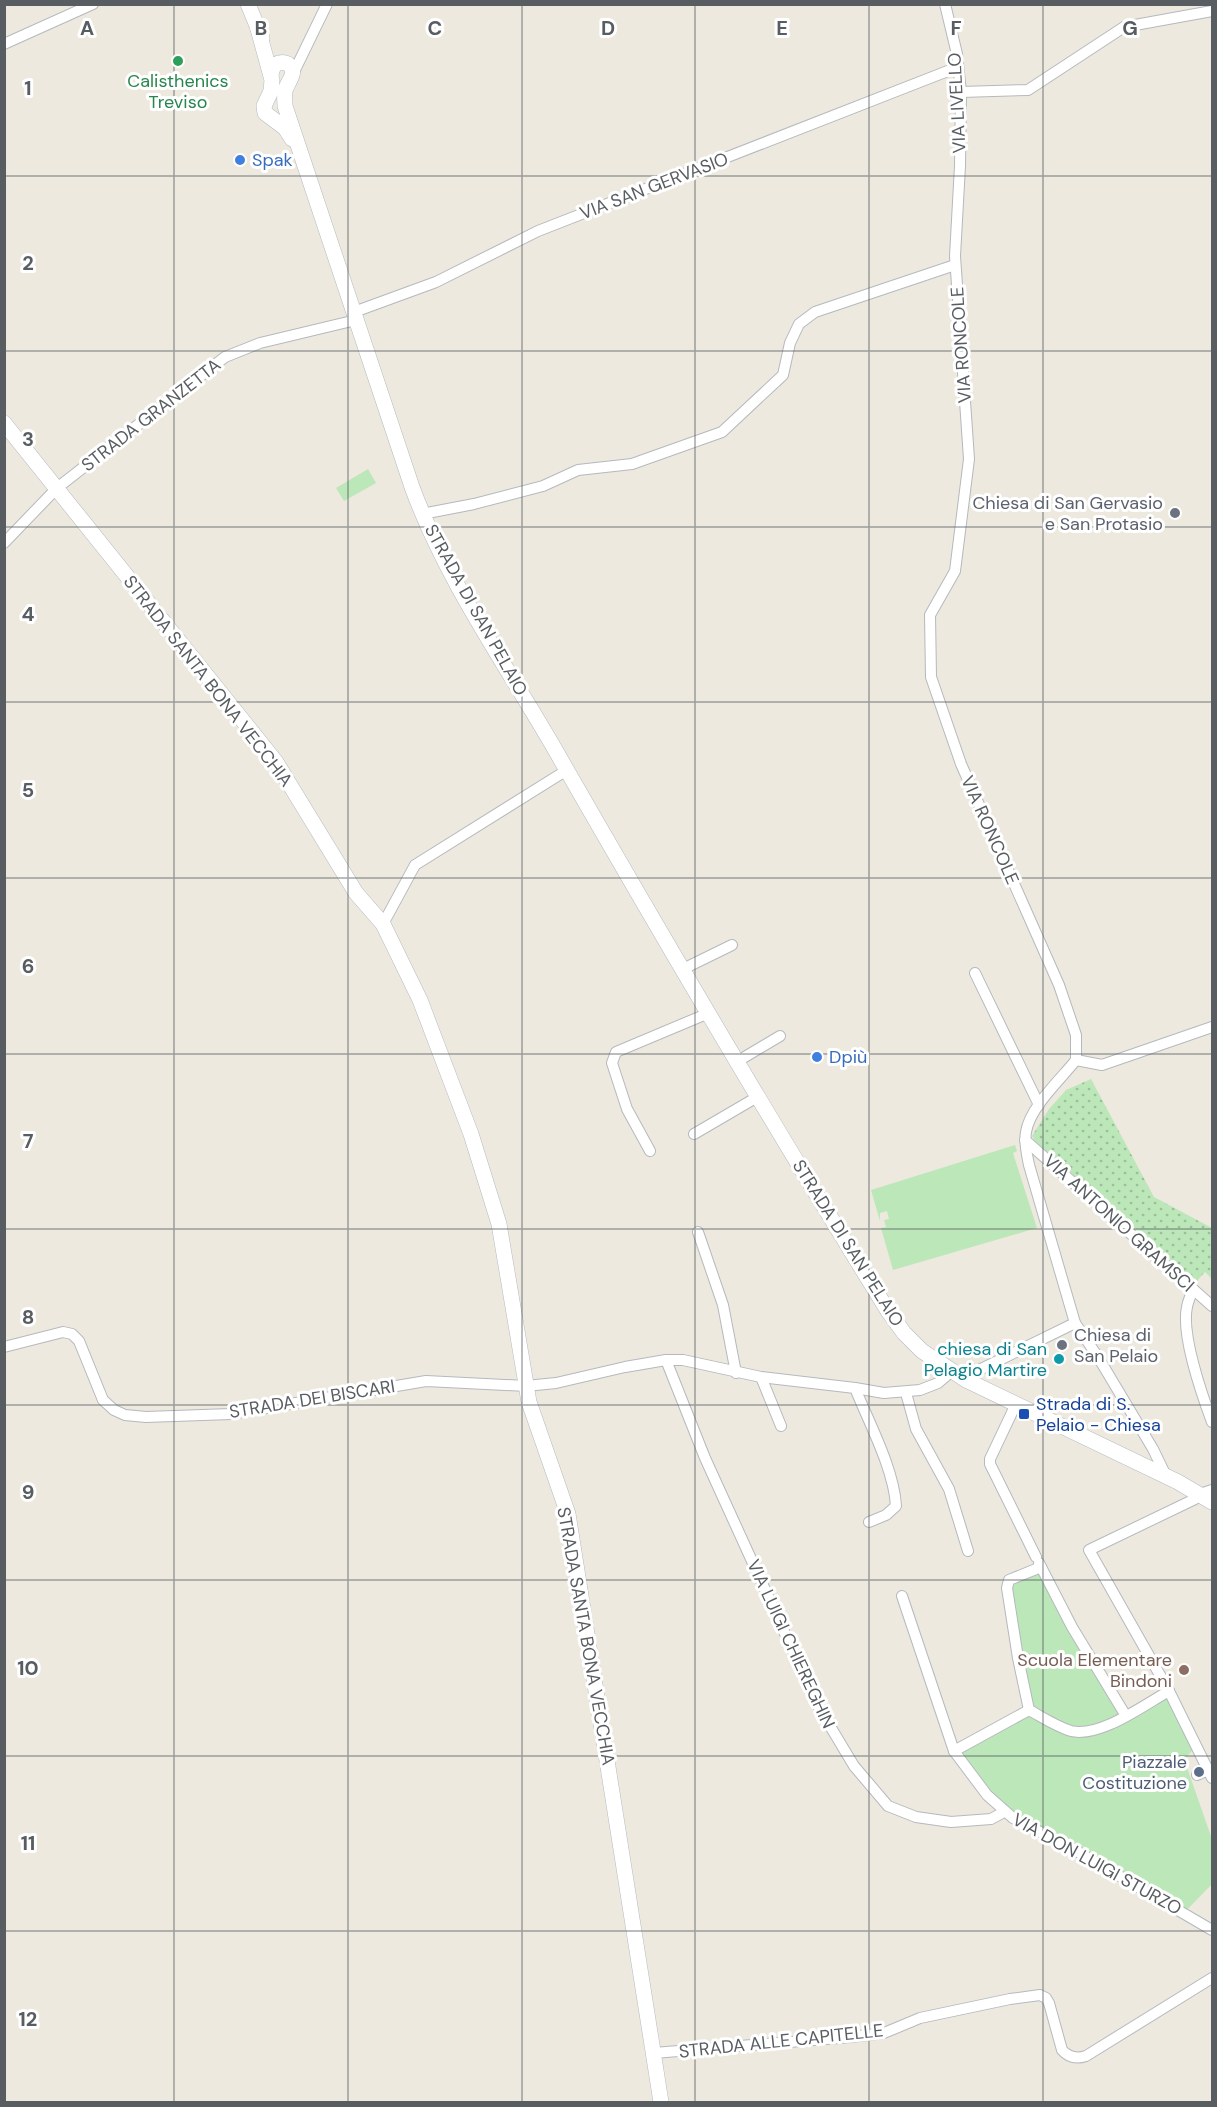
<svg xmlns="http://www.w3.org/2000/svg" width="1217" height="2107" viewBox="0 0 1217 2107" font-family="'DM Sans',sans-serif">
  <defs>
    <pattern id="grass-dots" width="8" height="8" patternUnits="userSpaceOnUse" patternTransform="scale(1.5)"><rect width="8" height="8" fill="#bce7b9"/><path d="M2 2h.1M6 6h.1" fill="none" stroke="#9cbe9a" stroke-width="1.8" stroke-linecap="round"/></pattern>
  </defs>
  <rect width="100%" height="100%" fill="#ede9df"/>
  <polygon fill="url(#grass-dots)" points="1091,1079 1154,1197 1212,1228 1212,1279 1205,1272 1196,1282 1035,1141 1032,1136 1049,1109 1066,1090"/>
  <g fill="#bce7b9">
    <polygon points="368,469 376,483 344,501 336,488"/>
    <polygon points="1015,1145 1017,1151 1013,1153 1037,1228 893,1270 881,1228 886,1227 884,1220 889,1219 887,1211 880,1213 880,1221 871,1190"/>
    <polygon points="1041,1567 1125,1715 1169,1691 1196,1747 1184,1759 1212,1839 1212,1884 1184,1913 1013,1818 954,1751 1028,1710 1009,1580"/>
  </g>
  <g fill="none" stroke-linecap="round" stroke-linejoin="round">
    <defs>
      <g id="street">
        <path d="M945 4 957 54 961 92 960 166 955 256 969 459 955 571 930 615 931 677 961 764 1059 985 1076 1035V1060C1060 1080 1030 1107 1026 1132 1024 1143 1027 1155 1029 1165L1075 1323 1098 1357 1153 1449 1166 1476"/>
        <polyline points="4,44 93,4"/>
        <polyline points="292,76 327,4"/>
        <polyline points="961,92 1028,90 1124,27 1212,11"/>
        <polyline points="354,312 436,282 538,231 958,67"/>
        <polyline points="422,514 474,504 543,486 578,470 632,464 722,432 783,375 790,343 799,324 815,312 955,265"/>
        <polyline points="4,543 57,488 225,357 260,343 356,320"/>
        <polyline points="383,924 415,865 567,770"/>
        <polyline points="683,969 732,945"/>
        <polyline points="975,973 1039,1105"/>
        <polyline points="1076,1060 1102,1065 1212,1027"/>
        <polyline points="738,1061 780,1036"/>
        <polyline points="694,1134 759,1096"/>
        <polyline points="1025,1140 1212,1306"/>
        <polyline points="650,1151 627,1109 612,1063 616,1052 709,1013"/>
        <polyline points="698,1232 723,1305 736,1373"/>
        <path d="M1193 1289C1191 1295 1188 1301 1187 1307 1181 1334 1202 1395 1212 1422"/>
        <polyline points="4,1347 63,1332 72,1334 79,1341 103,1400 114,1410 125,1415 146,1417 231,1414 426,1381 526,1386 556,1383 625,1367 666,1360 683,1360 761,1377 855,1388 884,1393 920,1390 938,1383 952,1371"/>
        <polyline points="666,1360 705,1458 818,1706 854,1766 888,1806 916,1817 951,1822 991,1819 1004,1812"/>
        <polyline points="761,1377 781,1426"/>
        <polyline points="966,1380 973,1373 1075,1323"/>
        <path d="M855 1388C869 1423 894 1469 896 1506L886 1515 869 1522"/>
        <polyline points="906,1393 916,1429 949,1489 968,1551"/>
        <polyline points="1016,1404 990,1459 990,1464 1036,1557"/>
        <polyline points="1039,1563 1072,1627 1126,1716"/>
        <polyline points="902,1596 954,1751 987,1795 1013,1818 1073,1849 1212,1930"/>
        <polyline points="1029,1710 1018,1658 1007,1588 1009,1580 1041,1567"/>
        <path d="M954 1751 1029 1710C1042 1717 1057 1727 1071 1731 1100 1738 1144 1705 1169 1691"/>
        <polyline points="1208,1770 1169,1691 1089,1550 1195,1499 1200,1494 1212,1490"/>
        <polyline points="1197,1775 1208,1770 1212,1778"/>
        <path d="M654 2053 851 2037 884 2033 920 2018 1010 1999 1040 1995 1046 1998 1049 2003 1062 2050C1069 2058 1077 2059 1086 2056L1212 1978"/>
      </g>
      <g id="secondary">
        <polyline points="248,4 262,38"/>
        <polyline points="258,29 272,80 271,91 264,106 265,113 285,128 292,139"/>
        <path d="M271 74 274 65C278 63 283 61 288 64 299 72 287 82 285 91 284 96 285 101 285 106L412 487C448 585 510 670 561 760 667 945 776 1130 888 1311L904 1333 922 1351 966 1380 1178 1482 1212 1502"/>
        <polyline points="4,423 276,762 356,893 383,924 420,1000 471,1134 499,1224 529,1402 568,1514 661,2102"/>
      </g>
    </defs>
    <use href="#street" stroke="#b5b9be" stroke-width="12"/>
    <use href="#secondary" stroke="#b5bac0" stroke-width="16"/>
    <use href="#street" stroke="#fff" stroke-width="10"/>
    <use href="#secondary" stroke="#fff" stroke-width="15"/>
  </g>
  <path fill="none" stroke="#585d62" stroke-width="1.5" stroke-opacity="0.55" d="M174 4V2102M348 4V2102M522 4V2102M695 4V2102M869 4V2102M1043 4V2102M4 176H1212M4 351H1212M4 527H1212M4 702H1212M4 878H1212M4 1054H1212M4 1229H1212M4 1405H1212M4 1580H1212M4 1756H1212M4 1931H1212"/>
  <circle fill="#2e9e5b" stroke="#fff" stroke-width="2" cx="178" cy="61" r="6"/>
  <g fill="#3f7fe0" stroke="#fff" stroke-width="2">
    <circle cx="240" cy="160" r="6"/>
    <circle cx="817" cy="1057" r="6"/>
  </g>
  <g fill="#6b7280" stroke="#fff" stroke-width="2">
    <circle cx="1175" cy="513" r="6"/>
    <circle cx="1062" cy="1345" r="6"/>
  </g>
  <circle fill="#0f9aa8" stroke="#fff" stroke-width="2" cx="1059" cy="1359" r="6"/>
  <rect fill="#1a4fb4" stroke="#fff" stroke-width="2" x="1018" y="1408" width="12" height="12" rx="3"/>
  <circle fill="#8d6e63" stroke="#fff" stroke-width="2" cx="1184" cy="1670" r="6"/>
  <circle fill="#5c6f8a" stroke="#fff" stroke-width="2" cx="1199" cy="1772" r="6"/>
  <g text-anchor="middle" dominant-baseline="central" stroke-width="6" stroke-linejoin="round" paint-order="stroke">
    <g font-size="18" fill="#27864d" stroke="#fff">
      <text x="178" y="81">Calisthenics<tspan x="178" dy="21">Treviso</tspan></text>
    </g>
    <g font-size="18" fill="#585d62" stroke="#fff">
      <text transform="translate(957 103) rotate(-93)">VIA LIVELLO</text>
      <text transform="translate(654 186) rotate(-21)">VIA SAN GERVASIO</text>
      <text transform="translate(961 345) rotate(-94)">VIA RONCOLE</text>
      <text transform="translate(151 415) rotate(-38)">STRADA GRANZETTA</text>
      <text transform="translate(476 610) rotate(61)">STRADA DI SAN PELAIO</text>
      <text transform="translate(208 681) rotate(52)">STRADA SANTA BONA VECCHIA</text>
      <text transform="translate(990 830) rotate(66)">VIA RONCOLE</text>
      <text transform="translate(1119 1223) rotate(42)">VIA ANTONIO GRAMSCI</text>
      <text transform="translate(848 1243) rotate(58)">STRADA DI SAN PELAIO</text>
      <text transform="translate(312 1399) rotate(-9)">STRADA DEI BISCARI</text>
      <text transform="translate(586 1636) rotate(80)">STRADA SANTA BONA VECCHIA</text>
      <text transform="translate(791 1644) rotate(65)">VIA LUIGI CHIEREGHIN</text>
      <text transform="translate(1097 1864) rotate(29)">VIA DON LUIGI STURZO</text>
      <text transform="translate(781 2041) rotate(-6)">STRADA ALLE CAPITELLE</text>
    </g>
    <g font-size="18" fill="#366cbe" stroke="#fff" text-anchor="start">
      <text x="252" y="160">Spak</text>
      <text x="829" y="1057">Dpiù</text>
    </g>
    <g font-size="18" fill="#5b616d" stroke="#fff" text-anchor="end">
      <text x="1163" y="503">Chiesa di San Gervasio<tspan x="1163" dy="21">e San Protasio</tspan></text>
      <text x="1074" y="1335" text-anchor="start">Chiesa di<tspan x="1074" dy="21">San Pelaio</tspan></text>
    </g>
    <g font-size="18" fill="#0d838f" stroke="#fff" text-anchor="end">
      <text x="1047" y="1349">chiesa di San<tspan x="1047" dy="21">Pelagio Martire</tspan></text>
    </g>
    <g font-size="18" fill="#164399" stroke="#fff" text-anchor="start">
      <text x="1036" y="1404">Strada di S.<tspan x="1036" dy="21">Pelaio - Chiesa</tspan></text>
    </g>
    <g font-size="18" fill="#785e54" stroke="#fff" text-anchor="end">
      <text x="1172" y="1660">Scuola Elementare<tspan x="1172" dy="21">Bindoni</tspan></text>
    </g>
    <g font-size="18" fill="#4e5e75" stroke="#fff" text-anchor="end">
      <text x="1187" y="1762">Piazzale<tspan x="1187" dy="21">Costituzione</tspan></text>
    </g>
  </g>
  <g font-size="20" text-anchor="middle" font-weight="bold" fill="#585d62" stroke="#fff" stroke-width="6" stroke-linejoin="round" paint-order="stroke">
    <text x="87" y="35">A</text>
    <text x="261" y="35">B</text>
    <text x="435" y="35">C</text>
    <text x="608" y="35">D</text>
    <text x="782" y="35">E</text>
    <text x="956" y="35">F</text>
    <text x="1130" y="35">G</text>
    <text x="28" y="95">1</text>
    <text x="28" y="270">2</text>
    <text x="28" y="446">3</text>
    <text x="28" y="621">4</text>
    <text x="28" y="797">5</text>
    <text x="28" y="973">6</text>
    <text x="28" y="1148">7</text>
    <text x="28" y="1324">8</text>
    <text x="28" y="1499">9</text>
    <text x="28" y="1675">10</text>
    <text x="28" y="1850">11</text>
    <text x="28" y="2026">12</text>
  </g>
  <rect width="1217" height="2107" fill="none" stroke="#585d62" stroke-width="12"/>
</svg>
